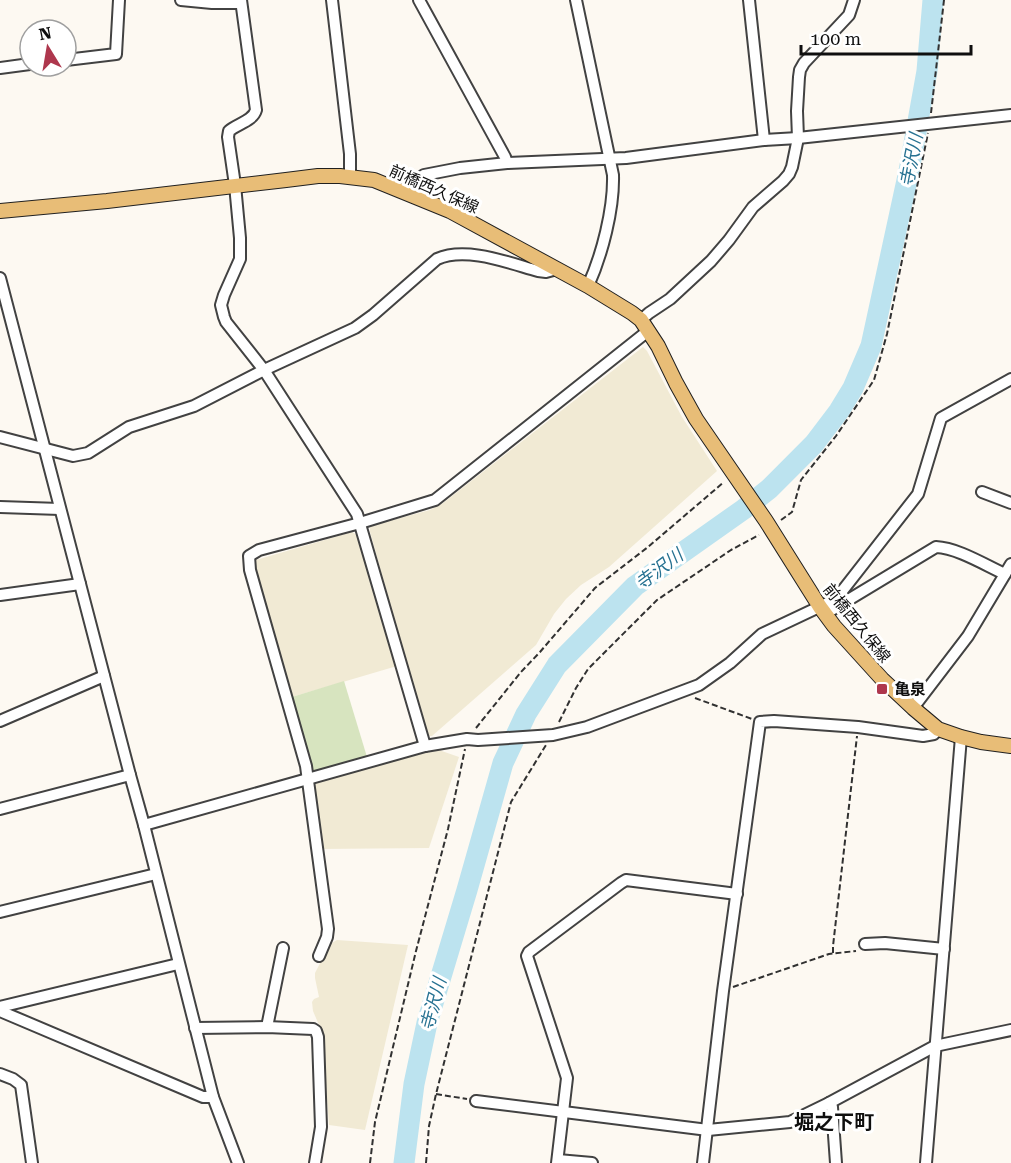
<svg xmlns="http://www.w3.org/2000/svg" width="1011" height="1163" viewBox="0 0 1011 1163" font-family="'Roboto Serif','Noto Sans JP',serif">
  <rect width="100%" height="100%" fill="#fdf9f2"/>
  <g fill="#f1ead4">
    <polygon points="643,347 647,351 682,417 717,471 609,567 581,585 566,599 554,614 536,645 432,736 429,736 425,731 370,532 370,526 430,510 443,503"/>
    <polygon points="352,532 357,535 360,542 397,666 292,697 254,563 256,560"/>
    <polygon points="436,749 459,757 429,848 321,849 313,790 316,783"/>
    <polygon points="337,940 408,945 365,1130 329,1125 322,1032 313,1011 312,1002 314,999 319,997 315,978 315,973 330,944"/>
  </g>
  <polygon fill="#d7e4bf" points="344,681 367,757 316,772 313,771 311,767 292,697"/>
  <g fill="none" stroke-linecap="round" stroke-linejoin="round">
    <polyline stroke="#bce3ef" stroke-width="21" points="404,1163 414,1084 427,1023 467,890 503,763 526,714 557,665 635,586 744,509 769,489 814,444 839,411 853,388 871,346 909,171 927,71 933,0"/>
    <defs>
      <g id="minor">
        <polyline points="181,0 212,3 241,3"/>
        <path d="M241 0 256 110C253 121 237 124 229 131L228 137 235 185 240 238V259L224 295 221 305 224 317 226 322 264 370 357 514 425 746"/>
        <polyline points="332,0 350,154 350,177"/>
        <polyline points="419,0 505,157 507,163"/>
        <path d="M576 0 613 175C614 209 602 255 588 286"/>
        <polyline points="749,0 764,140"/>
        <polyline points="66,60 116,54 119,0"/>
        <polyline points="0,68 30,64"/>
        <polyline points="411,195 415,182 424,175 460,168 507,163 626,158 764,140 798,138 1011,115"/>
        <polyline points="0,278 130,775 144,825 213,1097 238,1163"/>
        <polyline points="641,320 649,313 670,299 711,261 729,240 753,207 783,181 789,174 792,167 798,138 797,111 799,77 800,70 804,63 849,15 854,0"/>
        <path d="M0 437 73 456 88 453 129 427 194 406 264 370 355 328 373 315 437 259C466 246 509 263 538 271L546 272 557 269"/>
        <polyline points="982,492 1011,503"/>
        <polyline points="0,507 60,509"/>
        <polyline points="0,595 80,584"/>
        <path d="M825 614 936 547C958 548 985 565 1005 574"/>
        <polyline points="913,708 968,636 1011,564"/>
        <polyline points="0,721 104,676"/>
        <polyline points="0,809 130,775"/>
        <polyline points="144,825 425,746 467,739 478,740 553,735 587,727 699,685 730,663 762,634 836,599 918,494 941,418 1011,379"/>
        <polyline points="0,912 156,874"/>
        <polyline points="865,944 885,943 944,949"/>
        <polyline points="319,956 327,937 328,929 306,766 250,570 249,556 259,550 360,523 435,500 648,331"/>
        <polyline points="0,1007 178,964"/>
        <polyline points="0,1011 203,1097 213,1097"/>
        <polyline points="267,1027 283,948"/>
        <polyline points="195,1028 267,1027 313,1029 316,1031 318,1037 321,1127 315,1163"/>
        <polyline points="0,1074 13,1079 21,1085 32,1163"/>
        <polyline points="476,1101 708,1130 790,1122 829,1103 935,1046 1011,1030"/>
        <polyline points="829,1103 832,1107 836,1163"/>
        <polyline points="558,1160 592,1163"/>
        <polyline points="557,1163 567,1078 527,956 529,952 621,883 626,880 737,894"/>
        <polyline points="703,1163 723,991 760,722 774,721 858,727 923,736 934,734 938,729"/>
        <polyline points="926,1163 961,737"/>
      </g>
      <polyline id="major" points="0,211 107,201 286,180 318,176 340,176 374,180 450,211 588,286 632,313 641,320 658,346 676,383 696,419 766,521 820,607 834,626 882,679 913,708 938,729 961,737 981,742 1011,746"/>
    </defs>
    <use href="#minor" stroke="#424242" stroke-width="14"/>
    <use href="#major" stroke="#202020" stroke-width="16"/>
    <g stroke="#313131" stroke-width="2" stroke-dasharray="6 3" stroke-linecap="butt">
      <polyline points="931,113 944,0"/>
      <polyline points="781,520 792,512 801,480 836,436 874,380 887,334 928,133"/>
      <polyline points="695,698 752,719"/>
      <polyline points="559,722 576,688 588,669 657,600 731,550 759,535"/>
      <polyline points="476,728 521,672 540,652 595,588 648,547 724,482"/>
      <polyline points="833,953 833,946 857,736"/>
      <polyline points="733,987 829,954 856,951"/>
      <polyline points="436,1094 467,1099"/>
      <polyline points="370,1163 375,1122 416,951 448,829 465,749"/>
      <polyline points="426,1163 429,1126 436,1094 511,802 546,745"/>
    </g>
    <use href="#minor" stroke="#fff" stroke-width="10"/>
    <use href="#major" stroke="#e8bd77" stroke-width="14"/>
  </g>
  <rect fill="#ae374d" stroke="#fff" stroke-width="2" x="876" y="683" width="12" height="12" rx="3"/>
  <g text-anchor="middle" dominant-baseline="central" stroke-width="6" stroke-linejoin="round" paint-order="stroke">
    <g font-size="16" fill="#0f0f0f" stroke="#fff">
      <text transform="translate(434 189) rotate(24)">前橋西久保線</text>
      <text transform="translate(857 623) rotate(51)">前橋西久保線</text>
    </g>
    <g font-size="16" font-weight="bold" fill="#0f0f0f" stroke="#fff" text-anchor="start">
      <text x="894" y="689">亀泉</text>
    </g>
    <g font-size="18" font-style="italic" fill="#277292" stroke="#fff">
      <text transform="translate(911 160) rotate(-79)">寺沢川</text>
      <text transform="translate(659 569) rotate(-37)">寺沢川</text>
      <text transform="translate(433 1004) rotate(-75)">寺沢川</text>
    </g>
    <g font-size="20" font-weight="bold" fill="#0f0f0f" stroke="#fff">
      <text x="834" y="1122">堀之下町</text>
    </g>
  </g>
  <g transform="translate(48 48) rotate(349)"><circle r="28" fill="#ffffff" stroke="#9f9f9f" stroke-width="1.5"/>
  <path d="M0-4.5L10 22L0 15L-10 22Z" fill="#ae374d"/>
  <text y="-9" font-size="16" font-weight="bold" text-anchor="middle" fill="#0f0f0f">N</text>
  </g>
  <path d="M801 45v9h170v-9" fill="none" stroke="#0f0f0f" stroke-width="3"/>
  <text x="810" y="45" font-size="18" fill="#0f0f0f" stroke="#ffffff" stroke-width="4.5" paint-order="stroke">100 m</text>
</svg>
